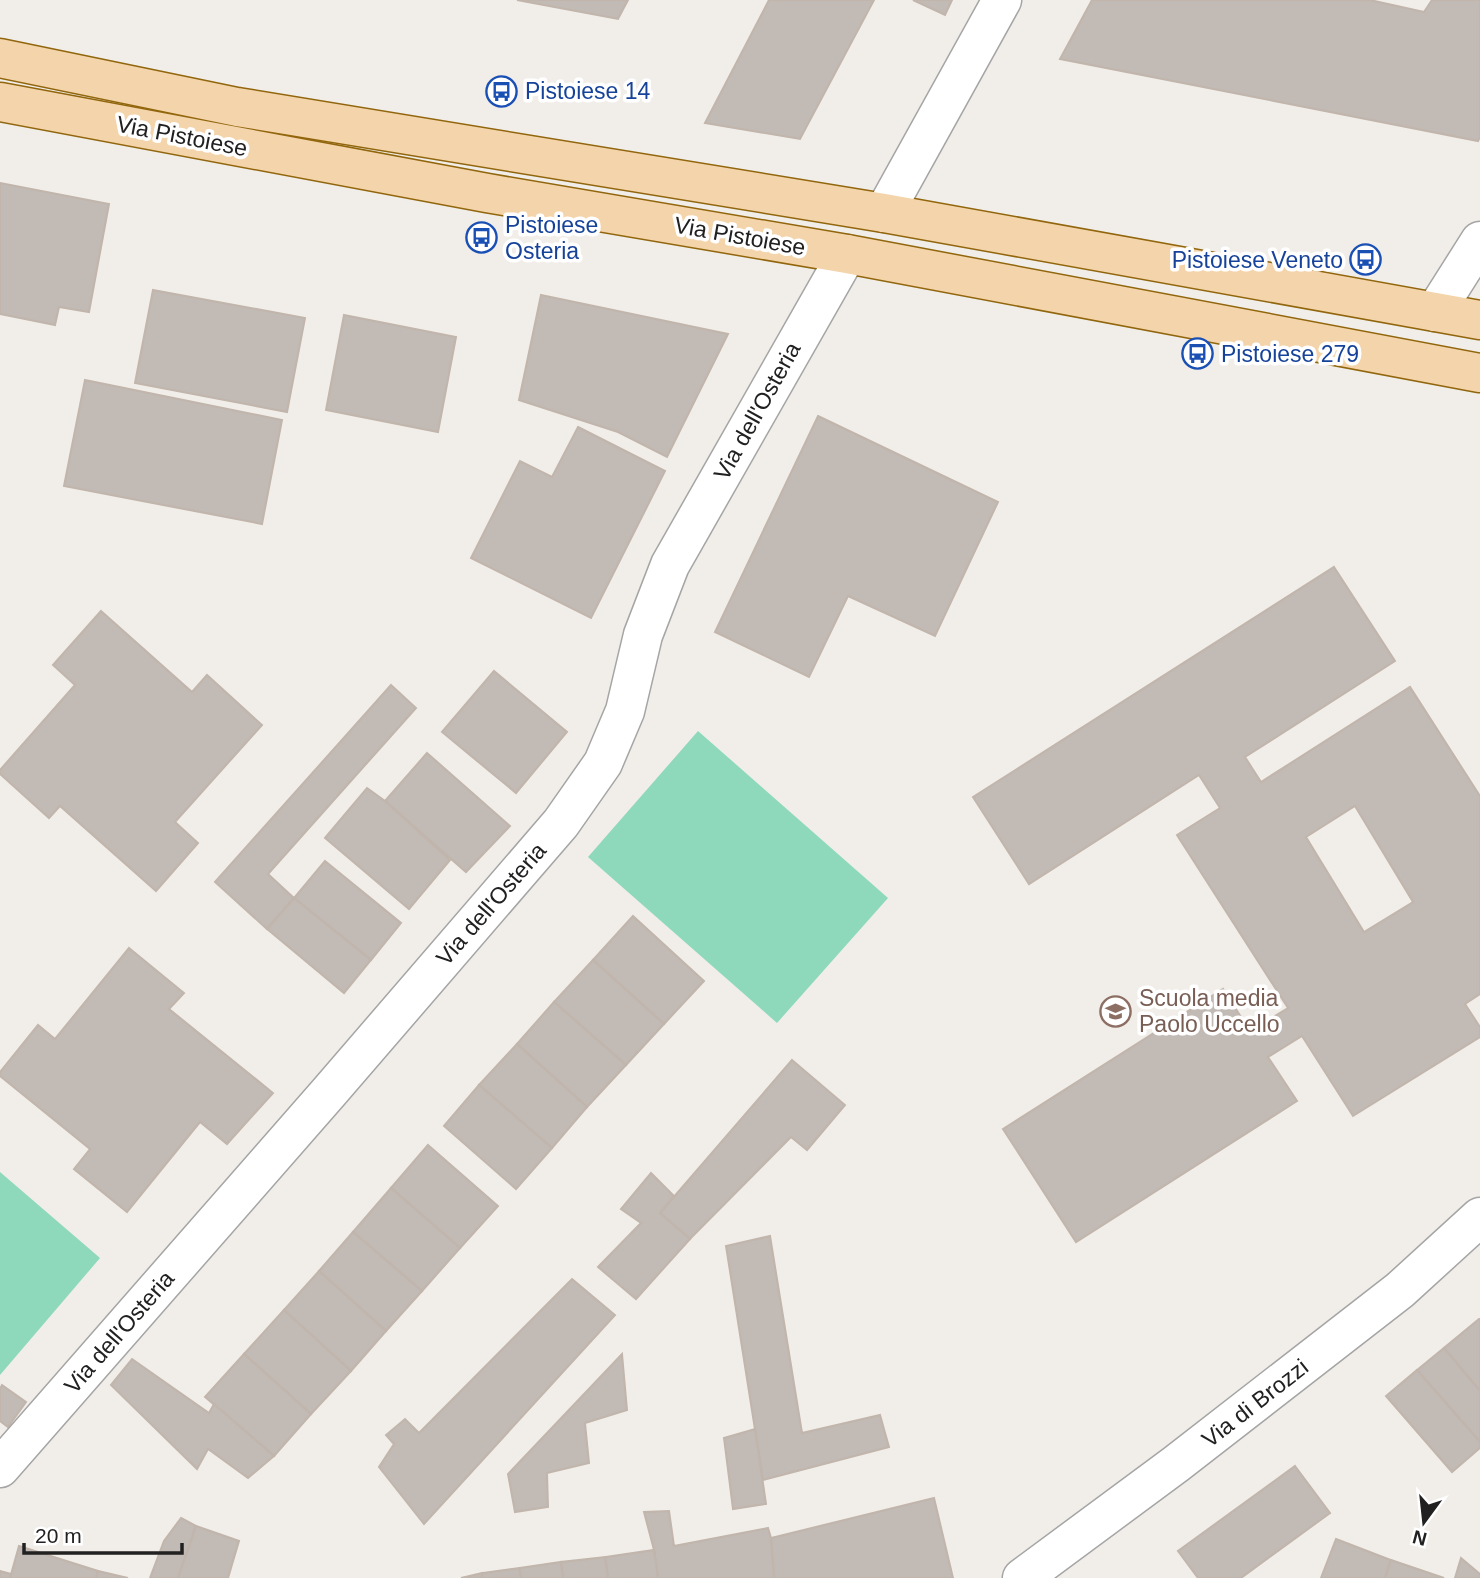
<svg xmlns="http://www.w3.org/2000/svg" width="1480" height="1578" viewBox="0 0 1480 1578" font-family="Helvetica,sans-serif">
  <rect width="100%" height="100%" fill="#f1eee9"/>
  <g fill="#8ed8bc">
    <polygon points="698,731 888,898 777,1023 588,857"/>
    <polygon points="0,1172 100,1258 0,1375"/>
  </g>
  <g fill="#c1bab5" stroke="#c1b5ac" stroke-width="2" fill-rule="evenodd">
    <polygon points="517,0 628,0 618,19"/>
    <polygon points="769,0 874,0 800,139 705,123"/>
    <polygon points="913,0 952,0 945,15"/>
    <polygon points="1092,0 1370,0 1424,12 1432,0 1480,0 1480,137 1478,141 1060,59"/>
    <polygon points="0,183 109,204 89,312 59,307 55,325 0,314"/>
    <polygon points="153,290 305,318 287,412 135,383"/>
    <polygon points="541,295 728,334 667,457 618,432 519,400"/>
    <polygon points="344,315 456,337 438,432 326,410"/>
    <polygon points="85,380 282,420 262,524 64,486"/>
    <polygon points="818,416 998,502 935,636 848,596 809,677 715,632"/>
    <polygon points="578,427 665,471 591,618 471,558 520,461 552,477"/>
    <path d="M1334 567 1395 661 1245 757 1261 782 1410 687 1480 796V994L1465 1004 1480 1027V1037L1353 1116 1302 1036 1268 1057 1297 1101 1076 1242 1003 1129 1223 989 1250 1031 1288 1008 1177 835 1220 808 1199 775 1029 884 973 797ZM1355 806 1413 902 1364 932 1306 837Z"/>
    <polygon points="101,611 192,692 207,675 262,725 175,822 198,843 156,891 60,806 49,818 0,774 0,770 75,685 53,665"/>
    <polygon points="494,671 567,732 516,793 442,732"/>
    <polygon points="391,685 416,708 268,874 294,898 267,929 215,882"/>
    <polygon points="427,753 510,826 466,872 385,801"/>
    <polygon points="367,788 385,801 450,860 409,909 325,838"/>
    <polygon points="325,861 401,923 371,960 294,898"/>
    <polygon points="294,898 371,960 344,993 267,929"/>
    <polygon points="633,916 704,981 664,1024 593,960"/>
    <polygon points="129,948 184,993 169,1009 273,1093 227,1144 200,1122 127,1212 74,1169 90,1149 0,1076 0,1072 38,1025 55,1039"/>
    <polygon points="593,960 664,1024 626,1065 554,1002"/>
    <polygon points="554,1002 626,1065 587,1107 517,1044"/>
    <polygon points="517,1044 587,1107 552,1148 479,1085"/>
    <polygon points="792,1060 845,1105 807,1150 791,1137 690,1239 660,1213"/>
    <polygon points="479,1085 552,1148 516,1189 444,1126"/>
    <polygon points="428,1145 498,1206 460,1248 391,1188"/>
    <polygon points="651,1173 674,1196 660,1213 690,1239 636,1299 598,1267 641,1223 621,1209"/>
    <polygon points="391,1188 460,1248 422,1291 353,1232"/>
    <polygon points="353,1232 422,1291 386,1331 319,1271"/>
    <polygon points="770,1236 802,1433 880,1415 889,1447 763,1480 726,1246"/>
    <polygon points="319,1271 386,1331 351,1371 284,1310"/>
    <polygon points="572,1279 615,1315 424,1524 379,1467 394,1444 386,1435 405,1419 419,1433"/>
    <polygon points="284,1310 351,1371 311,1414 244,1354"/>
    <polygon points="1479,1319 1480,1319 1480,1391 1444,1348"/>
    <polygon points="1444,1348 1480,1391 1480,1442 1417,1370"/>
    <polygon points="244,1354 311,1414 274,1456 205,1397"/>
    <polygon points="622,1354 627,1410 585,1423 589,1463 547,1473 548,1507 515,1512 508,1474"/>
    <polygon points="132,1359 209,1413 214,1404 274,1456 248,1478 208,1449 197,1469 111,1385"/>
    <polygon points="1417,1370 1480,1442 1480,1448 1452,1472 1386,1396"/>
    <polygon points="2,1385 26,1402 8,1427 0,1421 0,1389"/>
    <polygon points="755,1429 766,1504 733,1509 724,1438"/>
    <polygon points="1295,1466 1330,1513 1241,1578 1198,1578 1178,1551"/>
    <polygon points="934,1498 953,1578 774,1578 771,1538"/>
    <polygon points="669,1511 674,1546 768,1528 771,1538 774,1578 658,1578 654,1550 644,1512"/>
    <polygon points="181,1518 196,1526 178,1578 150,1578 164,1541"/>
    <polygon points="196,1526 239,1541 228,1578 178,1578"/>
    <polygon points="1336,1539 1391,1560 1385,1578 1321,1578"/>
    <polygon points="19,1546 98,1571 96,1578 10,1578"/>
    <polygon points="654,1550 658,1578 608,1578 605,1557"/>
    <polygon points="605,1557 608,1578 563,1578 561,1562"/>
    <polygon points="1461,1558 1480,1574 1480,1578 1455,1578"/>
    <polygon points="1391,1560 1444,1578 1385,1578"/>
    <polygon points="561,1562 563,1578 521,1578 519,1568"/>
    <polygon points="519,1568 521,1578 482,1578 482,1573"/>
    <polygon points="0,1571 11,1574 10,1578 0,1578"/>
    <polygon points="98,1571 128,1578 96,1578"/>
    <polygon points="482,1573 482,1578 461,1578"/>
  </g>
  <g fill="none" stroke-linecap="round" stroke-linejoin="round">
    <defs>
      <g id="street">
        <polyline points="884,213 1002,0"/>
        <polyline points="1435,312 1480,241"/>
        <polyline points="0,1468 330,1091 561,823 603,763 625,711 643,635 670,565 847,254"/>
        <polyline points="1022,1578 1176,1464 1400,1290 1480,1217"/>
      </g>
      <g id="primary">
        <polyline points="0,58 237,107 884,213 1480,320"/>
        <polyline points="0,102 487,193 847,254 1480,373"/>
      </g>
    </defs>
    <use href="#street" stroke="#a5a5a5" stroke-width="41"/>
    <use href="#primary" stroke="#91660d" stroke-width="41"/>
    <use href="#street" stroke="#fff" stroke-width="38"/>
    <use href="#primary" stroke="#f4d4aa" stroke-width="38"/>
  </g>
  <defs>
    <symbol id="bus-ring" viewBox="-11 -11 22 22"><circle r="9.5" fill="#fff" stroke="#1a4fb4" stroke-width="1.5"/><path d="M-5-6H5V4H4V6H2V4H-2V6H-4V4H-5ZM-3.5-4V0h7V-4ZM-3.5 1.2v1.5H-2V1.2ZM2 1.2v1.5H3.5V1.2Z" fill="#1a4fb4"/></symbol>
    <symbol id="school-ring" viewBox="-11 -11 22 22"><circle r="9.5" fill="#fff" stroke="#8d6e63" stroke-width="1.5"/><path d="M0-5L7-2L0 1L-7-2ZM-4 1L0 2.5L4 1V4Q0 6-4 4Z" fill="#8d6e63"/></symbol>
  </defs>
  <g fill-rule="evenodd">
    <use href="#bus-ring" x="484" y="74" width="35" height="35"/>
    <use href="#bus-ring" x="464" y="220" width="35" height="35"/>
    <use href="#bus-ring" x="1348" y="242" width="35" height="35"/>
    <use href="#bus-ring" x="1180" y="336" width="35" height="35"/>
    <use href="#school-ring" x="1098" y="994" width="35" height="35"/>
  </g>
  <g text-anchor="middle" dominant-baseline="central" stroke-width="7" stroke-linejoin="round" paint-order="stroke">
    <g font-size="23" fill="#164399" stroke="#fff" text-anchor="start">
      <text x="525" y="91">Pistoiese 14</text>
      <text x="505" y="225">Pistoiese<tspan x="505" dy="26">Osteria</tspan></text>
      <text x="1343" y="260" text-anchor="end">Pistoiese Veneto</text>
      <text x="1221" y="354">Pistoiese 279</text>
    </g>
    <g font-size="23" fill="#212121" stroke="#fff">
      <text transform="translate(182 136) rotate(11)">Via Pistoiese</text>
      <text transform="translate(740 236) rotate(10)">Via Pistoiese</text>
      <text transform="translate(757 411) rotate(-61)">Via dell'Osteria</text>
      <text transform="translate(491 904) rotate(-49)">Via dell'Osteria</text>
      <text transform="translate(119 1332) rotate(-49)">Via dell'Osteria</text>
      <text transform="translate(1255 1403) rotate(-38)">Via di Brozzi</text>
    </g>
    <g font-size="23" fill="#785e54" stroke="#fff" text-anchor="start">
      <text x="1139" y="998">Scuola media<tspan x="1139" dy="26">Paolo Uccello</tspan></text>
    </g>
  </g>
  <g transform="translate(1424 1522) rotate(195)" stroke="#ffffff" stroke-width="5" paint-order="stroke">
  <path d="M0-5L12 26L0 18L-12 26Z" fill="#212121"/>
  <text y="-10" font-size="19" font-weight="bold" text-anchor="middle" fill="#212121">N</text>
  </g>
  <path d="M24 1543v10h158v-10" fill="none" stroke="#212121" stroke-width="3.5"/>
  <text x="35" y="1543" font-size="21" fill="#212121" stroke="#ffffff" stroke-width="5" paint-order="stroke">20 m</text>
</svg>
